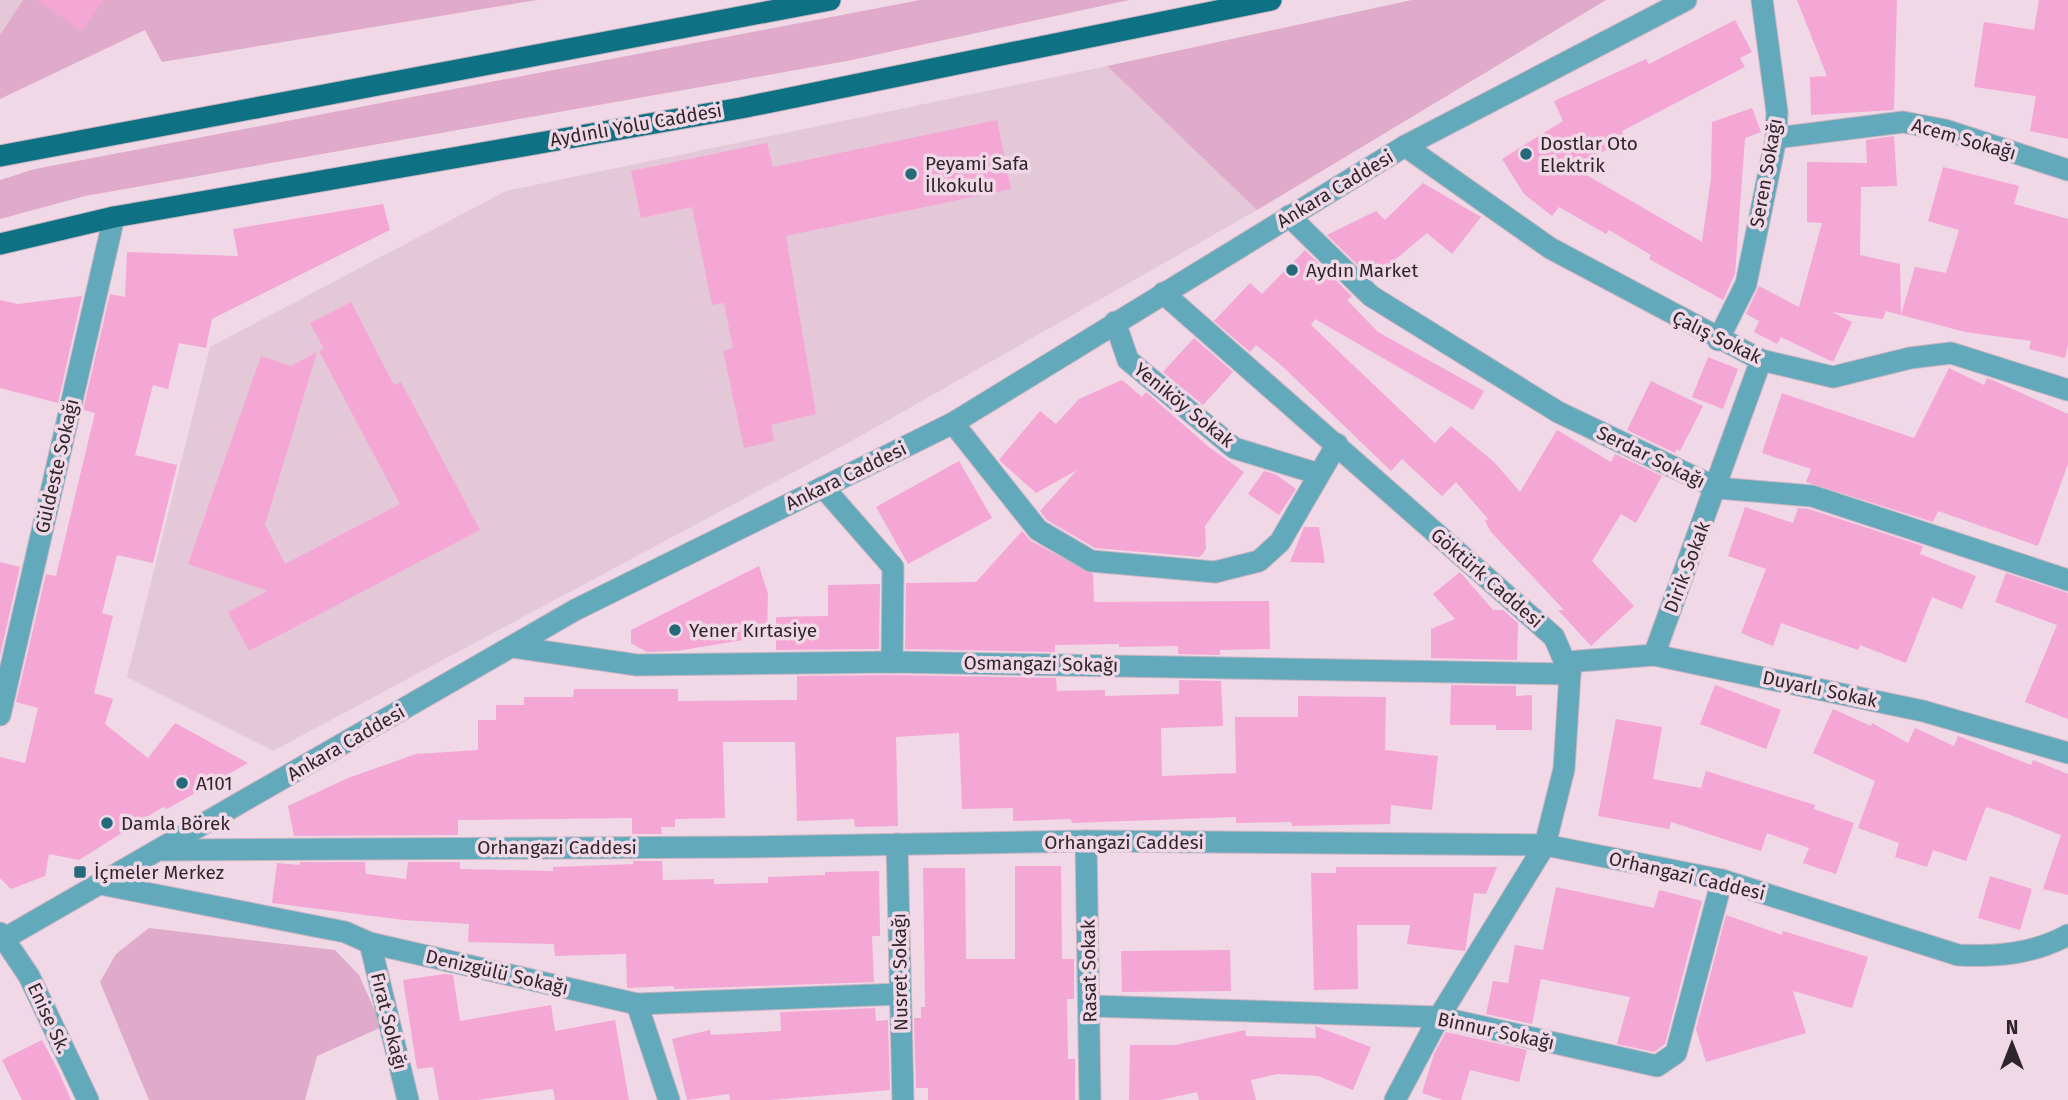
<svg xmlns="http://www.w3.org/2000/svg" width="2068" height="1100" viewBox="0 0 2068 1100" font-family="'Fira Sans',sans-serif">
  <rect width="100%" height="100%" fill="#f0d8e6"/>
  <g fill="#e5c8d8">
    <polygon points="0,0 23,0 0,35"/>
    <polygon points="1107,66 1257,210 848,443 273,751 127,677 210,347 506,191"/>
  </g>
  <g fill="#e0aaca">
    <polygon points="23,0 537,0 162,62 145,30 0,99 0,35"/>
    <polygon points="920,0 1129,0 847,61 85,196 0,219 0,180 35,169"/>
    <polygon points="1412,0 1606,0 1257,210 1107,66"/>
    <polygon points="149,928 335,950 359,975 382,1027 317,1056 305,1100 149,1100 100,982 116,954"/>
  </g>
  <g fill="#f4a6d5">
    <polygon points="36,0 103,0 82,31"/>
    <polygon points="1797,0 1897,0 1894,110 1811,115 1810,77 1827,76"/>
    <polygon points="2039,0 2068,0 2068,139 2030,131 2036,96 1974,87 1984,22 2034,30"/>
    <polygon points="1735,20 1752,52 1740,58 1745,67 1622,131 1626,141 1571,166 1702,242 1711,178 1712,122 1752,108 1761,132 1745,138 1735,274 1723,300 1649,259 1651,255 1609,230 1606,234 1559,207 1552,216 1524,194 1502,159 1563,121 1554,101 1646,59 1649,64"/>
    <polygon points="997,120 1011,189 786,236 816,414 771,425 774,441 744,448 723,351 733,348 724,303 712,305 692,207 641,218 631,171 767,143 773,167"/>
    <polygon points="1894,136 1897,186 1861,187 1860,255 1900,264 1901,315 1886,311 1883,319 1832,312 1852,322 1833,362 1781,337 1777,344 1754,332 1759,321 1746,314 1759,286 1799,307 1822,223 1807,222 1807,162 1867,163 1866,140"/>
    <polygon points="1943,167 2019,186 2014,204 2068,219 2068,345 2065,358 2029,349 2031,341 1965,332 1901,315 1915,267 1946,273 1959,230 1928,221"/>
    <polygon points="1423,183 1481,217 1452,254 1427,233 1372,279 1327,235 1376,211 1385,220"/>
    <polygon points="383,204 390,230 212,319 206,348 179,343 168,389 153,385 135,455 177,465 153,563 117,555 102,613 113,616 94,693 113,699 105,724 148,758 175,723 248,763 167,809 163,807 79,860 49,854 45,876 11,889 0,878 0,757 25,763 38,708 16,702 46,574 56,576 95,413 83,410 110,294 125,297 127,252 238,256 233,229"/>
    <polygon points="1305,250 1352,296 1347,300 1378,332 1484,391 1473,410 1315,319 1311,325 1435,443 1451,426 1495,463 1520,492 1557,430 1611,462 1615,454 1662,476 1636,523 1621,514 1592,561 1634,606 1591,646 1558,610 1564,610 1491,532 1485,521 1488,519 1456,482 1442,496 1402,459 1391,471 1281,365 1256,345 1250,352 1214,321 1250,283 1262,294"/>
    <polygon points="82,296 58,403 0,388 0,300 18,304"/>
    <polygon points="351,302 394,385 401,382 480,530 249,651 228,612 268,591 188,564 261,356 291,366 317,352 265,525 285,564 400,504 319,351 324,349 310,323"/>
    <polygon points="1194,338 1233,372 1203,405 1163,372"/>
    <polygon points="1708,357 1738,369 1723,409 1692,397"/>
    <polygon points="1949,368 1984,385 1987,378 1995,381 2068,414 2068,464 2038,546 1938,511 1933,522 1806,482 1811,469 1762,453 1782,393 1914,438"/>
    <polygon points="1122,380 1142,397 1146,392 1209,447 1244,472 1205,526 1206,549 1200,557 1095,548 1047,520 1040,511 1077,470 1036,493 999,460 1040,411 1056,424 1079,399"/>
    <polygon points="1651,381 1703,406 1680,451 1677,449 1675,453 1627,430"/>
    <polygon points="959,461 992,518 908,564 876,507"/>
    <polygon points="1264,471 1275,474 1296,489 1279,515 1248,494"/>
    <polygon points="1745,507 1793,523 1798,508 1809,509 1923,546 1920,554 1976,576 1962,609 1932,597 1906,663 1860,645 1858,650 1781,623 1773,646 1741,633 1766,569 1728,556"/>
    <polygon points="1304,527 1319,527 1325,563 1290,562"/>
    <polygon points="1022,531 1031,541 1093,574 1094,602 1269,601 1270,649 1220,650 1220,655 1178,654 1178,646 1119,647 1119,644 1055,645 1055,652 905,649 906,583 976,582"/>
    <polygon points="0,562 20,567 0,656"/>
    <polygon points="759,566 768,594 767,636 677,651 647,652 631,643 631,630"/>
    <polygon points="1460,572 1493,610 1503,610 1518,623 1517,660 1431,658 1431,629 1455,619 1433,594"/>
    <polygon points="2006,573 2068,593 2068,719 2025,702 2057,625 1995,602"/>
    <polygon points="880,584 879,649 776,650 776,617 828,616 828,585"/>
    <polygon points="892,675 1056,678 1057,691 1105,690 1105,696 1179,694 1179,680 1221,681 1223,726 1161,728 1162,776 1236,773 1235,717 1298,717 1298,696 1386,697 1385,750 1438,756 1432,810 1391,805 1390,824 1292,826 1291,822 1236,823 1236,817 1072,823 1071,819 1013,821 1013,808 962,809 959,733 896,737 898,826 855,827 854,819 797,821 795,742 723,742 725,818 675,819 675,827 661,827 662,834 632,834 632,818 458,820 458,835 294,836 288,806 348,778 416,754 478,750 478,720 496,720 496,705 524,705 524,697 573,697 574,689 678,689 678,701 797,700 797,676"/>
    <polygon points="1451,685 1516,686 1516,696 1532,695 1532,730 1496,730 1496,725 1450,725"/>
    <polygon points="1715,685 1781,710 1766,749 1700,724"/>
    <polygon points="1833,709 1871,726 1872,723 1908,743 1915,728 1954,746 1958,736 2031,765 2033,760 2068,774 2068,895 2043,889 2061,835 2008,814 1986,807 1966,861 1933,850 1927,867 1895,857 1899,843 1858,828 1875,781 1813,753"/>
    <polygon points="1616,719 1662,727 1653,779 1701,788 1706,771 1815,805 1814,809 1854,823 1836,874 1803,863 1809,848 1767,833 1761,851 1671,822 1669,829 1598,816"/>
    <polygon points="633,861 662,861 663,880 714,879 714,884 768,883 768,877 825,875 825,872 879,871 880,936 872,936 874,982 674,989 674,986 627,988 626,954 555,956 554,944 468,942 469,924 404,920 272,903 277,863 300,865 300,862 365,862 366,874 406,879 408,862 460,862 460,869 553,871 553,867 633,864"/>
    <polygon points="1015,866 1061,866 1062,959 1074,959 1074,999 1067,999 1068,1059 1075,1059 1075,1100 928,1100 928,1088 916,1088 914,1018 921,1018 921,1007 925,1007 923,868 965,868 966,959 1015,959"/>
    <polygon points="1336,867 1497,867 1486,894 1474,893 1465,951 1407,944 1410,925 1357,925 1358,989 1314,990 1311,873 1336,873"/>
    <polygon points="1990,876 2032,889 2020,930 1978,918"/>
    <polygon points="1556,887 1654,908 1659,890 1702,901 1665,1044 1654,1052 1617,1044 1630,997 1541,979 1532,1024 1486,1014 1493,981 1508,983 1515,945 1543,950"/>
    <polygon points="1726,915 1782,935 1783,931 1868,957 1852,1008 1793,991 1806,1033 1706,1062 1696,1029"/>
    <polygon points="1230,950 1231,991 1122,992 1121,951"/>
    <polygon points="445,974 453,975 460,1021 551,1005 555,1031 615,1020 629,1100 555,1100 553,1089 478,1100 439,1100 433,1067 417,1069 403,980"/>
    <polygon points="875,1008 876,1021 888,1020 890,1090 770,1100 730,1100 729,1094 687,1100 672,1039 710,1030 711,1035 781,1031 780,1012 783,1012"/>
    <polygon points="1315,1026 1371,1047 1353,1090 1318,1076 1278,1074 1251,1080 1256,1100 1199,1100 1197,1092 1160,1100 1129,1100 1130,1045 1175,1045 1245,1030 1246,1036 1316,1038"/>
    <polygon points="1446,1032 1527,1050 1519,1082 1470,1070 1461,1100 1443,1100 1422,1093 1434,1054"/>
    <polygon points="42,1040 58,1070 71,1100 22,1100 2,1060"/>
  </g>
  <g fill="none" stroke-linecap="round" stroke-linejoin="round">
    <defs>
      <g id="minor">
        <polyline points="1776,138 1903,122 1945,130 2068,170"/>
        <polyline points="1405,146 1550,248 1761,360 1833,377 1910,358 1951,353 2068,390"/>
        <polyline points="1289,216 1371,296 1558,412 1717,488 1812,496 2068,580"/>
        <polyline points="1163,293 1554,637 1570,674 1564,769 1545,845 1439,1017 1395,1100"/>
        <polyline points="1115,322 1128,360 1234,448 1319,474"/>
        <polyline points="1718,340 1746,284 1776,138 1777,112 1762,0"/>
        <polyline points="953,423 1038,530 1091,561 1215,572 1259,561 1280,542 1337,444"/>
        <polyline points="823,487 893,567 892,662"/>
        <polyline points="513,647 637,665 892,662 1570,674"/>
        <polyline points="1654,655 1761,360"/>
        <polyline points="1567,662 1654,655 1923,711 2068,753"/>
        <polyline points="0,715 114,217"/>
        <polyline points="1086,841 1090,1100"/>
        <polyline points="897,844 903,1100"/>
        <path d="M163 850 746 847 1086 841 1545 845 1722 880 1958 955C1997 957 2033 954 2068 935"/>
        <polyline points="100,884 345,932 370,943 637,1004 900,994"/>
        <polyline points="0,933 29,976 88,1100"/>
        <polyline points="0,941 575,610 953,423 1405,146 1686,0"/>
        <polyline points="370,943 408,1100"/>
        <polyline points="637,1004 669,1100"/>
        <polyline points="1090,1006 1439,1017 1657,1066 1676,1053 1722,880"/>
      </g>
      <g id="major">
        <polyline points="0,156 830,0"/>
        <polyline points="0,244 114,217 741,108 1271,0"/>
      </g>
    </defs>
    <use href="#minor" stroke="#c9b4c1" stroke-width="23"/>
    <use href="#major" stroke="#c9b4c1" stroke-width="23"/>
    <use href="#minor" stroke="#62a9bb" stroke-width="21"/>
    <use href="#major" stroke="#0f7184" stroke-width="21"/>
  </g>
  <g fill="#256a7a" stroke="#f0d8e6" stroke-width="2.5">
    <circle cx="1526" cy="154" r="7"/>
    <circle cx="911" cy="174" r="7"/>
    <circle cx="1292" cy="270" r="7"/>
    <circle cx="675" cy="630" r="7"/>
    <circle cx="182" cy="783" r="7"/>
    <circle cx="107" cy="823" r="7"/>
    <rect x="73" y="865" width="14" height="14" rx="3.5"/>
  </g>
  <g text-anchor="middle" dominant-baseline="central" stroke-width="7" stroke-linejoin="round" paint-order="stroke">
    <g font-size="19" fill="#2f262b" stroke="#f0d8e6">
      <text transform="translate(636 125) rotate(-10)">Aydınlı Yolu Caddesi</text>
      <text transform="translate(1964 139) rotate(16)">Acem Sokağı</text>
      <text transform="translate(1766 173) rotate(-80)">Seren Sokağı</text>
      <text transform="translate(1335 189) rotate(-31)">Ankara Caddesi</text>
      <text transform="translate(1717 337) rotate(26)">Çalış Sokak</text>
      <text transform="translate(1184 405) rotate(39)">Yeniköy Sokak</text>
      <text transform="translate(1651 457) rotate(26)">Serdar Sokağı</text>
      <text transform="translate(57 466) rotate(-77)">Güldeste Sokağı</text>
      <text transform="translate(846 476) rotate(-26)">Ankara Caddesi</text>
      <text transform="translate(1687 567) rotate(-69)">Dirik Sokak</text>
      <text transform="translate(1487 578) rotate(41)">Göktürk Caddesi</text>
      <text transform="translate(1041 664) rotate(1)">Osmangazi Sokağı</text>
      <text transform="translate(1820 689) rotate(12)">Duyarlı Sokak</text>
      <text transform="translate(346 743) rotate(-30)">Ankara Caddesi</text>
      <text x="1124" y="842">Orhangazi Caddesi</text>
      <text x="557" y="847">Orhangazi Caddesi</text>
      <text transform="translate(1687 876) rotate(13)">Orhangazi Caddesi</text>
      <text transform="translate(1089 971) rotate(-91)">Rasat Sokak</text>
      <text transform="translate(497 972) rotate(13)">Denizgülü Sokağı</text>
      <text transform="translate(900 972) rotate(-91)">Nusret Sokağı</text>
      <text transform="translate(49 1018) rotate(65)">Enise Sk.</text>
      <text transform="translate(389 1021) rotate(76)">Fırat Sokağı</text>
      <text transform="translate(1496 1031) rotate(12)">Binnur Sokağı</text>
    </g>
    <g font-size="19" fill="#2f262b" stroke="#f0d8e6" text-anchor="start">
      <text x="1540" y="143">Dostlar Oto<tspan x="1540" dy="22">Elektrik</tspan></text>
      <text x="925" y="163">Peyami Safa<tspan x="925" dy="22">İlkokulu</tspan></text>
      <text x="1306" y="270">Aydın Market</text>
      <text x="689" y="630">Yener Kırtasiye</text>
      <text x="196" y="783">A101</text>
      <text x="121" y="823">Damla Börek</text>
      <text x="94" y="872">İçmeler Merkez</text>
    </g>
  </g>
  <g transform="translate(2012 1044)" stroke="#f0d8e6" stroke-width="5" paint-order="stroke">
  <path d="M0-5L12 26L0 18L-12 26Z" fill="#2f262b"/>
  <text y="-10" font-size="19" font-weight="bold" text-anchor="middle" fill="#2f262b">N</text>
  </g>
</svg>
